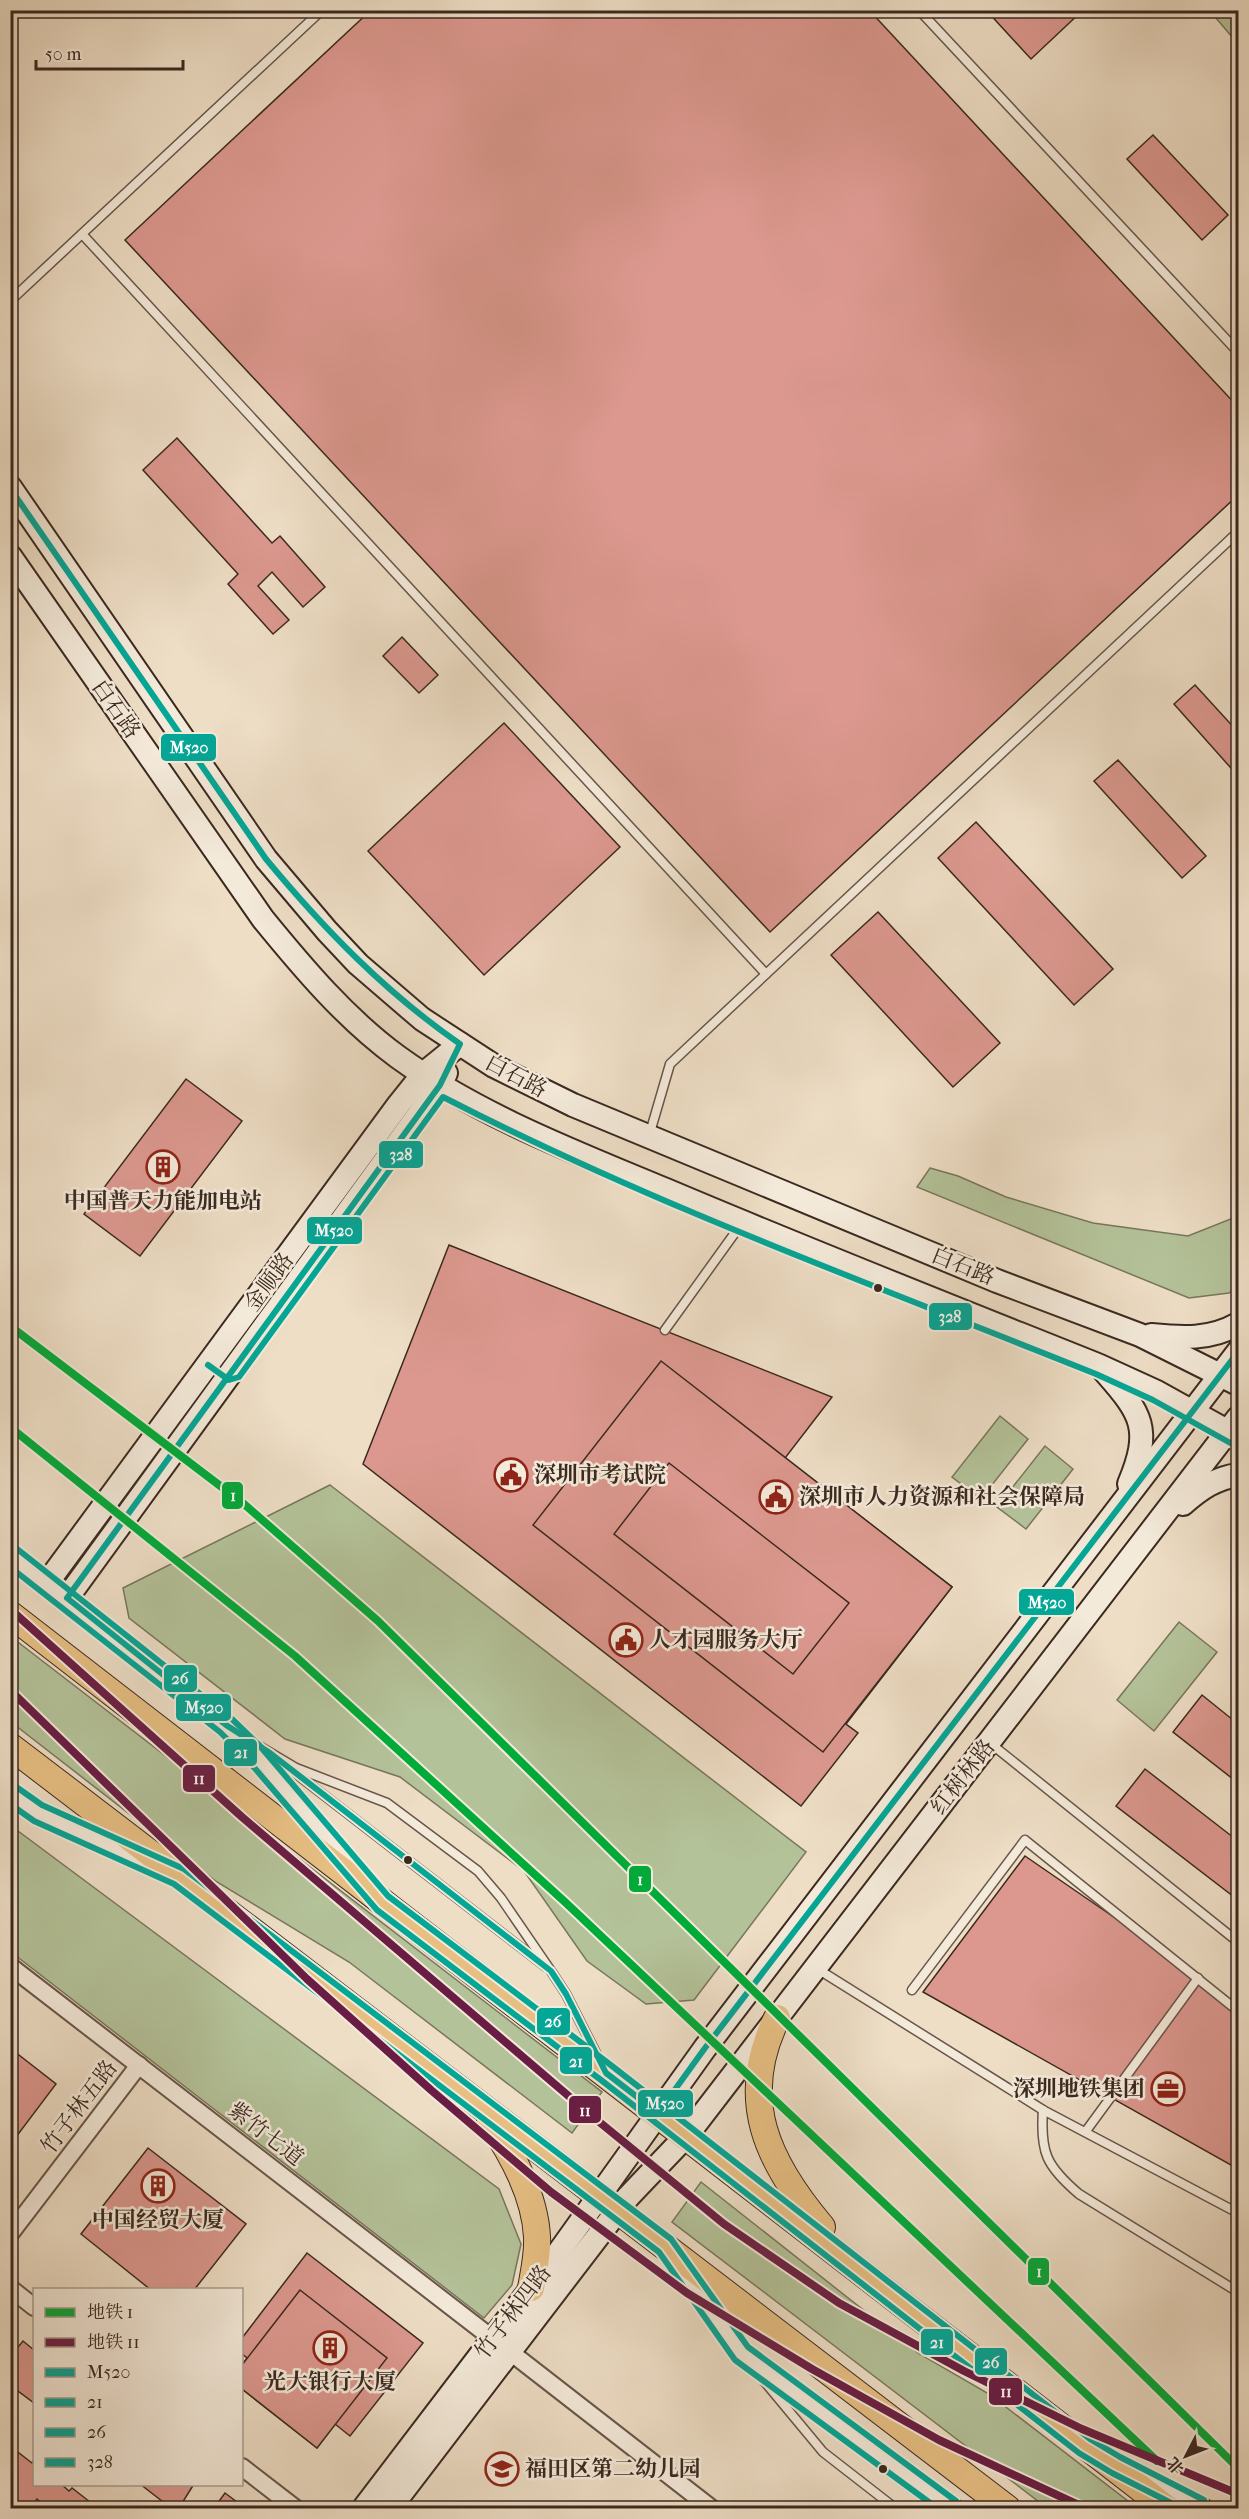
<svg xmlns="http://www.w3.org/2000/svg" width="1249" height="2519" viewBox="0 0 1249 2519" font-family="'IM FELL French Canon','Noto Serif SC',serif">
  <rect width="100%" height="100%" fill="#eedec6"/>
  <filter id="stains"><feTurbulence type="fractalNoise" baseFrequency=".00333" numOctaves="4"/><feColorMatrix values="0 0 0 0 .2 0 0 0 0 .09 0 0 0 0 .02 0 0 0 .5 -.17"/></filter>
  <radialGradient id="worn" r=".72"><stop offset=".6" stop-color="#630" stop-opacity="0"/><stop offset="1" stop-color="#630" stop-opacity=".3"/></radialGradient>
  <g fill="#b4c299" stroke="#78765c" stroke-width="1.5">
    <polygon points="1210,11 1238,11 1238,44"/>
    <polygon points="930,1168 958,1176 1006,1197 1093,1223 1188,1236 1238,1216 1238,1286 1229,1293 1189,1298 917,1187"/>
    <polygon points="1000,1416 1028,1439 981,1499 952,1477"/>
    <polygon points="1045,1446 1073,1469 1026,1529 997,1507"/>
    <polygon points="330,1485 806,1852 694,2000 646,2004 587,1961 524,1871 400,1777 285,1739 129,1618 123,1588"/>
    <polygon points="1179,1622 1217,1652 1154,1731 1117,1700"/>
    <polygon points="10,1636 602,2092 572,2133 349,1962 217,1882 11,1722"/>
    <polygon points="10,1825 499,2189 521,2244 512,2285 484,2318 11,1952"/>
    <polygon points="701,2182 918,2353 989,2394 1137,2508 1047,2508 672,2222"/>
  </g>
  <g fill="#dc988f" stroke="#3b2920" stroke-width="1.5" fill-rule="evenodd">
    <polygon points="371,10 869,10 1238,407 1238,495 770,932 125,240"/>
    <polygon points="986,10 1083,10 1031,59"/>
    <polygon points="1153,135 1228,215 1202,240 1127,159"/>
    <polygon points="177,438 272,543 280,536 325,587 303,607 272,572 258,586 289,620 273,634 228,584 238,574 143,470"/>
    <polygon points="402,637 438,675 419,693 383,656"/>
    <polygon points="1195,685 1238,732 1238,776 1174,704"/>
    <polygon points="504,723 620,847 484,975 368,851"/>
    <polygon points="1118,760 1206,856 1182,878 1094,781"/>
    <polygon points="976,822 1113,969 1074,1005 938,858"/>
    <polygon points="878,912 1000,1043 953,1087 831,955"/>
    <polygon points="186,1079 242,1121 140,1256 84,1214"/>
    <polygon points="449,1245 832,1397 785,1458 952,1587 846,1724 858,1733 801,1806 363,1464"/>
    <path d="M661 1361 952 1587 823 1752 533 1525ZM669 1463 849 1603 793 1674 614 1534Z"/>
    <polygon points="1202,1695 1238,1724 1238,1783 1173,1732"/>
    <polygon points="1145,1769 1238,1841 1238,1900 1116,1806"/>
    <polygon points="1025,1856 1166,1953 1238,2010 1238,2169 923,1992"/>
    <polygon points="10,2048 56,2084 16,2137 10,2133"/>
    <polygon points="148,2148 246,2224 194,2290 151,2290 81,2234"/>
    <polygon points="307,2253 423,2343 350,2436 335,2424 317,2448 242,2389 242,2365 247,2358 242,2354 242,2338"/>
    <polygon points="300,2290 387,2358 317,2448 242,2389 242,2365"/>
    <polygon points="23,2341 34,2350 34,2403 10,2385 10,2357"/>
    <polygon points="10,2441 16,2445 14,2449 32,2463 34,2460 34,2484 61,2484 69,2491 72,2488 90,2502 87,2505 92,2508 41,2508 44,2505 37,2499 30,2508 25,2508 10,2498"/>
    <polygon points="140,2484 194,2484 179,2508 171,2508"/>
    <polygon points="225,2493 245,2508 214,2508"/>
  </g>
  <g fill="none" stroke-linecap="round" stroke-linejoin="round">
    <defs>
      <g id="lane">
        <polyline points="919,10 1238,352"/>
        <polyline points="82,234 766,974"/>
        <polyline points="10,301 322,10"/>
        <polyline points="649,1136 670,1064 1238,532"/>
        <polyline points="665,1330 742,1223"/>
        <polyline points="990,1743 1238,1942"/>
        <polyline points="259,1746 296,1768 387,1803 478,1871 501,1898 551,1971 566,1994 599,2059"/>
        <polyline points="290,1769 546,1967"/>
        <polyline points="816,1968 1043,2110 1238,2213"/>
        <polyline points="912,1990 1025,1840 1238,2011"/>
        <path d="M1043 2110C1040 2152 1046 2166 1079 2194L1238 2292"/>
        <polyline points="1086,2131 1198,1978"/>
        <polyline points="764,2381 823,2452 895,2508"/>
      </g>
      <g id="street">
        <polyline points="10,1966 493,2339"/>
        <polyline points="10,2234 139,2065"/>
        <polyline points="10,2288 34,2307"/>
        <polyline points="509,2351 711,2508"/>
        <polyline points="242,2467 295,2508"/>
      </g>
      <g id="secondary">
        <polyline points="10,487 266,859 327,931 358,964 422,1019 494,1066 573,1105 997,1281 1140,1335 1238,1384"/>
        <path d="M10 556 263 919C303 968 346 1019 398 1057 478 1115 575 1152 666 1190 810 1251 955 1308 1100 1366L1157 1392 1238 1437"/>
        <path d="M1151 1335C1182 1338 1210 1340 1238 1324"/>
        <path d="M1105 1372C1142 1414 1152 1429 1129 1484"/>
        <path d="M1183 1504C1200 1489 1216 1478 1238 1475"/>
        <polyline points="10,1555 226,1725 252,1751 359,1876"/>
        <polyline points="47,1583 399,1104 423,1074 460,1044"/>
        <polyline points="67,1598 440,1085 446,1073"/>
        <polyline points="10,1793 38,1813 159,1867"/>
        <polyline points="673,2257 741,2353 951,2508"/>
        <polyline points="1135,2475 1200,2508"/>
        <polyline points="364,2508 559,2252 705,2048 1238,1352"/>
        <polyline points="390,2508 628,2197 687,2135 1238,1418"/>
      </g>
      <g id="primary">
        <path d="M10 1614C395 1913 782 2209 1166 2508"/>
        <polyline points="10,1746 1007,2508"/>
        <path d="M777 2018C737 2099 767 2162 822 2227"/>
        <path d="M490 2121C512 2155 535 2195 537 2237 538 2254 534 2271 531 2288"/>
      </g>
    </defs>
    <use href="#lane" stroke="#68564a" stroke-width="11"/>
    <use href="#street" stroke="#68564a" stroke-width="20"/>
    <use href="#secondary" stroke="#3b2920" stroke-width="26"/>
    <use href="#primary" stroke="#3b2920" stroke-width="28"/>
    <use href="#lane" stroke="#f4eada" stroke-width="8"/>
    <use href="#street" stroke="#f4eada" stroke-width="16"/>
    <use href="#secondary" stroke="#f4eada" stroke-width="22"/>
    <use href="#primary" stroke="#e7bf83" stroke-width="26"/>
    <defs>
      <path id="bus-1" d="M10 488 266 859C324 929 385 992 460 1044L440 1085 67 1598 226 1725 270 1753 551 1971 566 1994 606 2073 658 2113 705 2048 1238 1352"/>
      <g id="bus-2">
        <polyline points="10,1567 220,1732 245,1757 377,1910 601,2080 1079,2453 1112,2473 1181,2508"/>
        <polyline points="10,1804 34,1821 174,1884 659,2252 735,2360 937,2508"/>
      </g>
      <g id="bus-3">
        <polyline points="16,1548 232,1719 259,1745 388,1896 612,2066 1090,2439 1120,2457 1204,2500"/>
        <polyline points="15,1786 42,1805 184,1869 671,2239 748,2347 956,2501"/>
      </g>
      <path id="bus-4" d="M208 1365 229 1380 239 1377 443 1097C653 1205 877 1286 1096 1374L1153 1400 1234 1445"/>
    </defs>
    <use href="#bus-1" stroke="#f4eada" stroke-width="10"/>
    <use href="#bus-2" stroke="#f4eada" stroke-width="10"/>
    <use href="#bus-3" stroke="#f4eada" stroke-width="10"/>
    <use href="#bus-4" stroke="#f4eada" stroke-width="10"/>
    <use href="#bus-1" stroke="#04a696" stroke-width="6"/>
    <use href="#bus-2" stroke="#04a696" stroke-width="6"/>
    <use href="#bus-3" stroke="#04a696" stroke-width="6"/>
    <use href="#bus-4" stroke="#04a696" stroke-width="6"/>
    <defs>
      <g id="metro-1">
        <polyline points="10,1326 244,1504 378,1621 1238,2468"/>
        <polyline points="10,1427 295,1656 565,1902 1157,2461"/>
      </g>
      <g id="metro-2">
        <polyline points="10,1609 242,1817 592,2116 724,2224 839,2303 964,2371 1082,2429 1238,2494"/>
        <polyline points="10,1690 307,1979 431,2090 551,2192 687,2293 812,2369 939,2440 1085,2508"/>
      </g>
    </defs>
    <use href="#metro-1" stroke="#f4eada" stroke-width="12"/>
    <use href="#metro-2" stroke="#f4eada" stroke-width="12"/>
    <use href="#metro-1" stroke="#00ab39" stroke-width="8"/>
    <use href="#metro-2" stroke="#6a1d44" stroke-width="8"/>
  </g>
  <defs>
    <symbol id="building-ring" viewBox="-11 -11 22 22"><circle r="9.5" fill="#f4eada" stroke="#8f2418" stroke-width="1.5"/><path d="M-4-6H4V6H1V3H-1V6H-4ZM-2.5-4.3h1.7v1.8h-1.7ZM.8-4.3h1.7v1.8H.8ZM-2.5-1h1.7V.8h-1.7ZM.8-1h1.7V.8H.8Z" fill="#8f2418"/></symbol>
    <symbol id="civic-ring" viewBox="-11 -11 22 22"><circle r="9.5" fill="#f4eada" stroke="#8f2418" stroke-width="1.5"/><path d="M-.6-6.5H3V-4.5H.6V-3L4-1V1h2V6H-6V1h2V-1L-.6-3ZM-1.2 2.5V6h2.4V2.5Z" fill="#8f2418"/></symbol>
    <symbol id="office-ring" viewBox="-11 -11 22 22"><circle r="9.5" fill="#f4eada" stroke="#8f2418" stroke-width="1.5"/><path d="M-6-3h4V-5.5h4V-3h4V5H-6ZM-1-4.5V-3h2v-1.5ZM-6 0V1H6V0Z" fill="#8f2418"/></symbol>
    <symbol id="school-ring" viewBox="-11 -11 22 22"><circle r="9.5" fill="#f4eada" stroke="#8f2418" stroke-width="1.5"/><path d="M0-5L7-2L0 1L-7-2ZM-4 1L0 2.5L4 1V4Q0 6-4 4Z" fill="#8f2418"/></symbol>
  </defs>
  <g fill-rule="evenodd">
    <use href="#building-ring" x="144" y="1148" width="38" height="38"/>
    <use href="#civic-ring" x="492" y="1456" width="38" height="38"/>
    <use href="#civic-ring" x="757" y="1478" width="38" height="38"/>
    <use href="#civic-ring" x="607" y="1621" width="38" height="38"/>
    <use href="#office-ring" x="1149" y="2070" width="38" height="38"/>
    <use href="#building-ring" x="139" y="2167" width="38" height="38"/>
    <use href="#building-ring" x="311" y="2329" width="38" height="38"/>
    <use href="#school-ring" x="483" y="2450" width="38" height="38"/>
  </g>
  <g fill="#3b2920" stroke="#f4eada" stroke-width="2">
    <circle cx="878" cy="1288" r="5"/>
    <circle cx="408" cy="1860" r="5"/>
    <circle cx="883" cy="2469" r="5"/>
  </g>
  <g text-anchor="middle" dominant-baseline="central" stroke-width="5" stroke-linejoin="round" paint-order="stroke">
    <g font-size="22" fill="#3b2920" stroke="#f4eada">
      <text transform="translate(116 709) rotate(55)">白石路</text>
      <text transform="translate(516 1076) rotate(28)">白石路</text>
      <text transform="translate(963 1266) rotate(22)">白石路</text>
      <text transform="translate(269 1282) rotate(-54)">金顺路</text>
      <text transform="translate(963 1777) rotate(-52)">红树林路</text>
      <text transform="translate(79 2107) rotate(-53)">竹子林五路</text>
      <text transform="translate(266 2134) rotate(38)">紫竹七道</text>
      <text transform="translate(513 2312) rotate(-53)">竹子林四路</text>
    </g>
    <g font-size="22" font-weight="bold" fill="#3b2920" stroke="#f4eada" text-anchor="start">
      <text x="163" y="1201" text-anchor="middle">中国普天力能加电站</text>
      <text x="534" y="1475">深圳市考试院</text>
      <text x="799" y="1497">深圳市人力资源和社会保障局</text>
      <text x="649" y="1640">人才园服务大厅</text>
      <text x="1145" y="2089" text-anchor="end">深圳地铁集团</text>
      <text x="158" y="2220" text-anchor="middle">中国经贸大厦</text>
      <text x="330" y="2382" text-anchor="middle">光大银行大厦</text>
      <text x="525" y="2469">福田区第二幼儿园</text>
    </g>
  </g>
  <g stroke="#f4eada" stroke-width="2">
    <rect x="160" y="733" width="57" height="29" rx="6" fill="#04a696"/>
    <rect x="378" y="1140" width="46" height="29" rx="6" fill="#04a696"/>
    <rect x="306" y="1216" width="57" height="29" rx="6" fill="#04a696"/>
    <rect x="928" y="1302" width="45" height="29" rx="6" fill="#04a696"/>
    <rect x="221" y="1481" width="23" height="29" rx="6" fill="#00ab39"/>
    <rect x="1018" y="1588" width="57" height="28" rx="6" fill="#04a696"/>
    <rect x="163" y="1664" width="35" height="29" rx="6" fill="#04a696"/>
    <rect x="175" y="1693" width="57" height="29" rx="6" fill="#04a696"/>
    <rect x="223" y="1738" width="35" height="29" rx="6" fill="#04a696"/>
    <rect x="182" y="1764" width="34" height="29" rx="6" fill="#6a1d44"/>
    <rect x="628" y="1865" width="24" height="28" rx="6" fill="#00ab39"/>
    <rect x="536" y="2007" width="35" height="29" rx="6" fill="#04a696"/>
    <rect x="559" y="2046" width="34" height="29" rx="6" fill="#04a696"/>
    <rect x="637" y="2089" width="57" height="29" rx="6" fill="#04a696"/>
    <rect x="568" y="2095" width="34" height="29" rx="6" fill="#6a1d44"/>
    <rect x="1027" y="2257" width="23" height="29" rx="6" fill="#00ab39"/>
    <rect x="920" y="2328" width="34" height="28" rx="6" fill="#04a696"/>
    <rect x="974" y="2347" width="34" height="29" rx="6" fill="#04a696"/>
    <rect x="988" y="2377" width="35" height="29" rx="6" fill="#6a1d44"/>
  </g>
  <g font-size="16" text-anchor="middle" font-weight="bold" fill="#fff">
    <text x="189" y="753">M520</text>
    <text x="401" y="1160">328</text>
    <text x="334" y="1236">M520</text>
    <text x="950" y="1322">328</text>
    <text x="233" y="1501">1</text>
    <text x="1047" y="1608">M520</text>
    <text x="180" y="1684">26</text>
    <text x="204" y="1713">M520</text>
    <text x="241" y="1758">21</text>
    <text x="199" y="1784">11</text>
    <text x="640" y="1885">1</text>
    <text x="553" y="2027">26</text>
    <text x="576" y="2067">21</text>
    <text x="665" y="2109">M520</text>
    <text x="585" y="2116">11</text>
    <text x="1039" y="2277">1</text>
    <text x="937" y="2348">21</text>
    <text x="991" y="2368">26</text>
    <text x="1006" y="2397">11</text>
  </g>
  <rect width="1249" height="2519" fill="none" stroke="#eedec6" stroke-width="36"/>
  <rect x="12" y="12" width="1225" height="2495" fill="none" stroke="#3b2920" stroke-width="3"/>
  <rect x="18" y="18" width="1213" height="2483" fill="none" stroke="#3b2920" stroke-width="1.5"/>
  <rect x="33" y="2288" width="210" height="198" fill="#f4eada" stroke="#aa9d90" stroke-width="1.5"/>
  <rect x="45" y="2308" width="30" height="9" fill="#00ab39" stroke="#aa9d90" stroke-width="1.5"/>
  <text x="87" y="2318" font-size="18" fill="#3b2920">地铁 1</text>
  <rect x="45" y="2338" width="30" height="9" fill="#6a1d44" stroke="#aa9d90" stroke-width="1.5"/>
  <text x="87" y="2348" font-size="18" fill="#3b2920">地铁 11</text>
  <rect x="45" y="2368" width="30" height="9" fill="#04a696" stroke="#aa9d90" stroke-width="1.5"/>
  <text x="87" y="2378" font-size="18" fill="#3b2920">M520</text>
  <rect x="45" y="2398" width="30" height="9" fill="#04a696" stroke="#aa9d90" stroke-width="1.5"/>
  <text x="87" y="2408" font-size="18" fill="#3b2920">21</text>
  <rect x="45" y="2428" width="30" height="9" fill="#04a696" stroke="#aa9d90" stroke-width="1.5"/>
  <text x="87" y="2438" font-size="18" fill="#3b2920">26</text>
  <rect x="45" y="2458" width="30" height="9" fill="#04a696" stroke="#aa9d90" stroke-width="1.5"/>
  <text x="87" y="2468" font-size="18" fill="#3b2920">328</text>
  <g transform="translate(1186 2456) rotate(228)" stroke="#f4eada" stroke-width="4.5" paint-order="stroke">
  <path d="M0-4.5L10 22L0 15L-10 22Z" fill="#3b2920"/>
  <text y="-9" font-size="16" font-weight="bold" text-anchor="middle" fill="#3b2920">北</text>
  </g>
  <path d="M36 60v9h147v-9" fill="none" stroke="#3b2920" stroke-width="3"/>
  <text x="45" y="60" font-size="18" fill="#3b2920" stroke="#f4eada" stroke-width="4.5" paint-order="stroke">50 m</text>
  <rect width="100%" height="100%" filter="url(#stains)"/>
  <rect width="100%" height="100%" fill="url(#worn)"/>
</svg>
